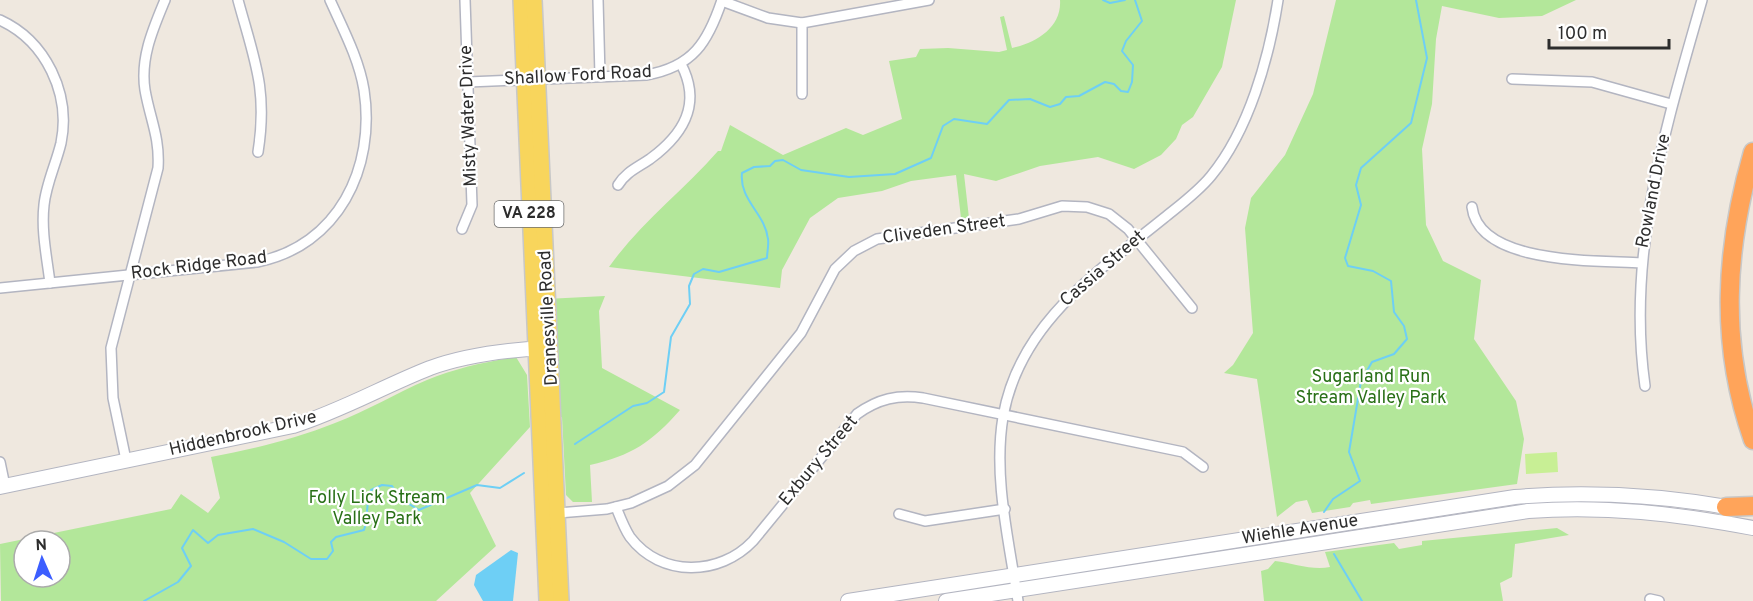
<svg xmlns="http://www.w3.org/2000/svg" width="1753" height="601" viewBox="0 0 1753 601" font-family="Overpass,sans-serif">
  <rect width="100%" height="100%" fill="#efe8df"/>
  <g fill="#b3e79a" fill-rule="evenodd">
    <path d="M1060 0H1236L1222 67 1193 117 1182 125 1176 139 1161 155 1134 169 1098 157 1040 166 996 181 964 174 969 218H961L956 175 911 181 882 191 838 198 810 218 782 270 780 288 609 267C640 223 683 191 718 151H721L730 125 783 155 846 128 863 135 902 119 889 61 916 57 920 49 948 48 999 52 1007 50 1000 17 1004 16 1012 48C1036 43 1062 27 1060 0Z"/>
    <polygon points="1336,0 1576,0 1542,16 1499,18 1442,6 1436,39 1432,104 1422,149 1426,225 1443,261 1481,280 1474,339 1516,401 1524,439 1517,484 1371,504 1370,500 1353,503 1350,507 1312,513 1307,500 1296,502 1277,517 1257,379 1224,373 1233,365 1253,333 1245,228 1251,198 1285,155 1313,94"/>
    <path d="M605 296 599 311 602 368 680 410C652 442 631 456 590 465L592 502H573L566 495 562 417 553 420 546 299Z"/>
    <path d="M516 357 527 375 530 427 470 493 496 546 436 601H1L0 544 171 509 181 494 208 513 220 498 211 457C253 449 295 439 335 423 367 411 396 393 427 380 456 368 485 362 516 357ZM24 541H60V577H24Z"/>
    <path d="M1557 528 1569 535 1515 544 1512 577 1500 583 1503 601H1264L1261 571 1268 569 1275 561C1293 563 1313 571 1330 567L1325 552 1394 543 1399 549 1422 545V541Z"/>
  </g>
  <polygon fill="#c8ef95" points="1557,452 1558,472 1526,474 1525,454"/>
  <polygon fill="#6ecff5" points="511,550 518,553 513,601 483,601 474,585 476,575"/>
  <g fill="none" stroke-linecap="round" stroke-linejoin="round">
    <g stroke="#6ecff5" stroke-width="2">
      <polyline points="1103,0 1110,3 1125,0"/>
      <path d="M575 444 633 406 647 403 664 392 671 337 690 304 689 286 694 274 703 269 719 272 767 258C767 252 769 245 768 239 765 213 739 200 742 173L754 167 770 166 775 161 783 160 801 170 849 177 895 174 931 158 943 126 954 119 987 124 1009 100 1030 99 1050 107 1060 104 1066 97 1079 96 1105 82 1114 84 1121 91 1128 92 1132 82 1133 65 1122 51 1126 41 1142 21 1135 0"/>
      <polyline points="1324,512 1333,499 1360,481 1349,452 1361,381 1372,362 1394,354 1407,339 1404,326 1394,312 1391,281 1373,271 1348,266 1345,258 1361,205 1356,185 1361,168 1411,123 1427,58 1416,0"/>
      <polyline points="1334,554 1362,601"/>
      <path d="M144 601 178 582 191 566 182 548 193 530 208 543 218 535 253 529 284 542 311 559H327L333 551 331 542 336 537 364 530C369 516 365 504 371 490L382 485 392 486 401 499 419 510 477 485 500 488 524 473"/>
    </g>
    <defs>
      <g id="street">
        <path d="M238 0C254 59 268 89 258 152"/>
        <polyline points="598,0 600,76"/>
        <polyline points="722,1 768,18 802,23 929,0"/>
        <path d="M0 20C46 41 71 94 61 143 56 164 46 184 44 205 41 231 47 258 50 283"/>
        <polyline points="802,23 802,94"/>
        <polyline points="1512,79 1592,82 1671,104"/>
        <path d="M468 82 646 75C693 67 708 42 722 0"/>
        <path d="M618 185C626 172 637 168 650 159 684 134 702 104 681 64"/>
        <path d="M1472 207C1479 265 1597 260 1641 263"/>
        <polyline points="462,229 472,205 465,0"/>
        <path d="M0 288 257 262C338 246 376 168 364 90 359 59 343 29 330 0"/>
        <path d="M1645 386C1626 252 1666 127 1702 0"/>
        <path d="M126 460 113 398 111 348 158 168C160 137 150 119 145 90 140 58 153 29 165 0"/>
        <polyline points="0,462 5,486"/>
        <path d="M616 507C620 517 624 528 630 537 661 578 720 576 753 541L857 414C878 399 898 394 923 398L1183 452 1203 467"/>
        <polyline points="558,513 607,509 631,503 668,486 695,465 801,333 835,269 854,251 877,239 1019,219 1062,206 1087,207 1109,214 1128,229 1192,308"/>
        <polyline points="899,514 925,521 1005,509"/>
        <polyline points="1650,599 1659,601"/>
        <path d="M1018 601C1009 541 993 477 1003 417 1019 324 1096 273 1164 218 1180 205 1198 192 1211 176 1249 130 1269 58 1278 0"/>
      </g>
      <g id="secondary">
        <path d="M0 487 293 426C341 411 384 386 430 368 466 355 507 350 545 348"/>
        <path d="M848 601 1515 497C1589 491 1660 495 1733 508"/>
        <path d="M946 601 1528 511C1605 505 1678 514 1753 528"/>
      </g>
      <g id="primary">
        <polyline points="521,0 547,601"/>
        <polyline points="534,0 561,601"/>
      </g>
      <g id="highway">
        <path d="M1753 152C1725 248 1719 344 1753 440"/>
        <polyline points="1726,507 1753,506"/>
      </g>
    </defs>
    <use href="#street" stroke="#b3b5c1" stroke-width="12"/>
    <use href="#secondary" stroke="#b3b5c1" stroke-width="16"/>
    <use href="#primary" stroke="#c8c8c8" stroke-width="18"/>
    <use href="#highway" stroke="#c8c8c8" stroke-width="21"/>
    <use href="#street" stroke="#fff" stroke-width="9"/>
    <use href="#secondary" stroke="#fff" stroke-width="14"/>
    <use href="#primary" stroke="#f8d55c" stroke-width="15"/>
    <use href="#highway" stroke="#ffa45a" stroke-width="18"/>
  </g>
  <g text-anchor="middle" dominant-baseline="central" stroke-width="4.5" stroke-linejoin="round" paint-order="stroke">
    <rect fill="#fff" stroke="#6c6c6c" stroke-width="1.5" x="494.5" y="201" width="69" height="26" rx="4.5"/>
    <g font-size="16" font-weight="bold" fill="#2d2d2d">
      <text x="529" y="214">VA 228</text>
    </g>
    <g font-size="18" fill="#2d2d2d" stroke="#fff">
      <text transform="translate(578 76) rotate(-3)">Shallow Ford Road</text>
      <text transform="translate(469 116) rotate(-92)">Misty Water Drive</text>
      <text transform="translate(1654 191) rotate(-79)">Rowland Drive</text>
      <text transform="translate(944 230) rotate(-8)">Cliveden Street</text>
      <text transform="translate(199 266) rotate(-7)">Rock Ridge Road</text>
      <text transform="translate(1103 269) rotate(-41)">Cassia Street</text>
      <text transform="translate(549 318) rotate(-93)">Dranesville Road</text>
      <text transform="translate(243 434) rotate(-13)">Hiddenbrook Drive</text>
      <text transform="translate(819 461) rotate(-50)">Exbury Street</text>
      <text transform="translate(1300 530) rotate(-9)">Wiehle Avenue</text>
    </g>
    <g font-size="18" fill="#297017" stroke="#fff">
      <text x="1371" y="377">Sugarland Run<tspan x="1371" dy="21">Stream Valley Park</tspan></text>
      <text x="377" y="498">Folly Lick Stream<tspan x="377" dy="21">Valley Park</tspan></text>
    </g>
  </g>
  <g transform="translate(42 559) rotate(357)"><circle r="28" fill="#ffffff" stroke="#ababab" stroke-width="1.5"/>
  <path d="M0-4.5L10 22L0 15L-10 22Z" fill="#3c5eff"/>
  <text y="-9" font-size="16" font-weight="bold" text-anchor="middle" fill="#2d2d2d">N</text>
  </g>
  <path d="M1549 39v9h120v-9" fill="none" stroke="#2d2d2d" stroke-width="3"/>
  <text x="1558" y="39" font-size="18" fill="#2d2d2d" stroke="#ffffff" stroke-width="4.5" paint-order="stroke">100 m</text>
</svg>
